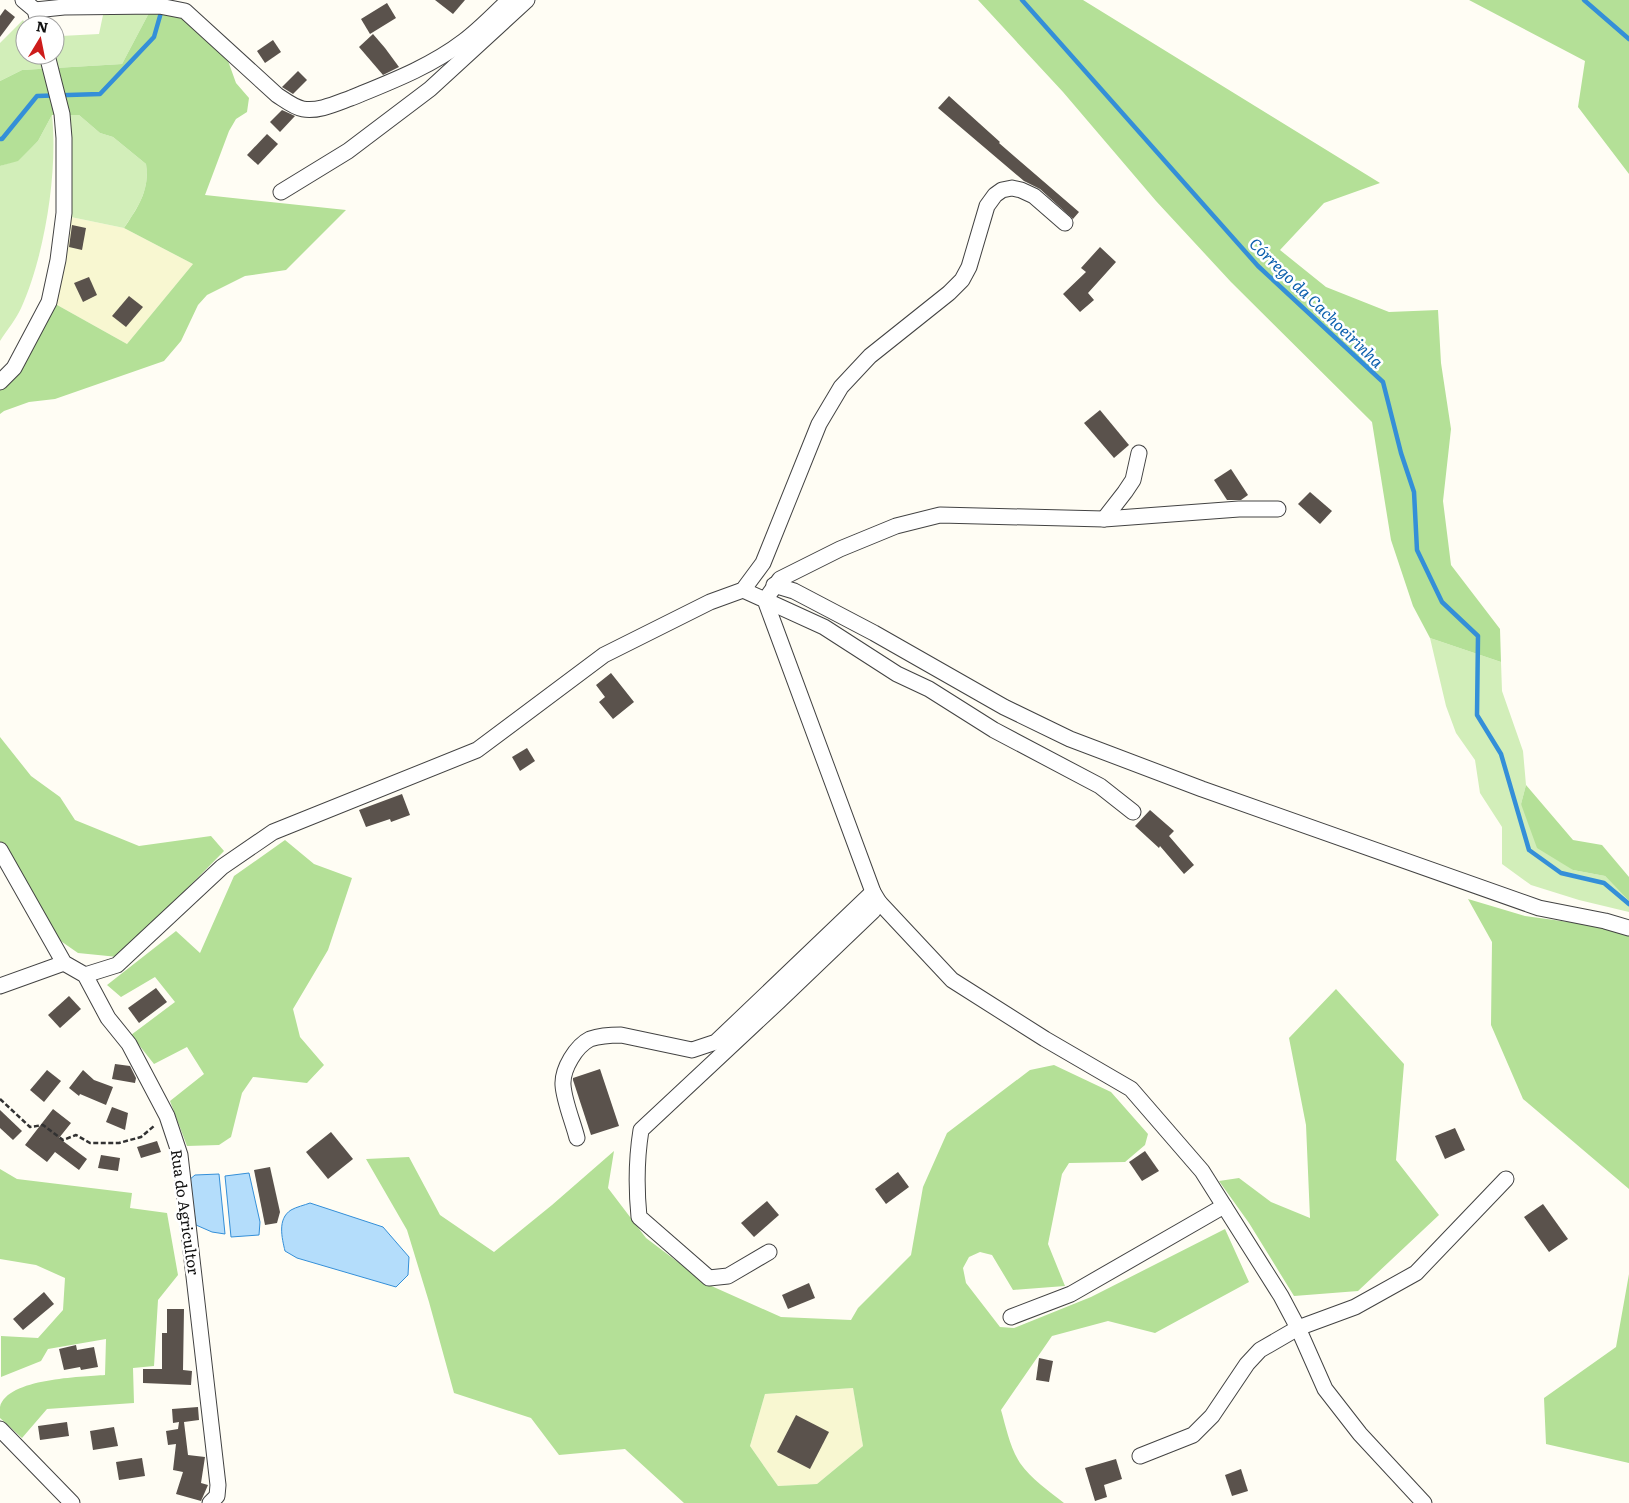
<svg xmlns="http://www.w3.org/2000/svg" width="1629" height="1503" viewBox="0 0 1629 1503" font-family="Literata,serif">
  <rect width="100%" height="100%" fill="#fffdf4"/>
  <g fill="#f8f7d1">
    <polygon points="66,216 124,228 193,264 127,344 50,301"/>
    <polygon points="853,1388 863,1446 817,1484 778,1486 750,1446 765,1394"/>
  </g>
  <g fill="#d2eeb9">
    <polygon points="150,11 122,64 22,70 0,81 0,43 23,20 26,25 25,55 55,55 55,42 61,36 99,34 103,15"/>
    <path d="M52 115C58 171 45 254 22 306 17 318 7 330 0 341V166L18 160 38 141Z"/>
    <path d="M69 115H79L100 133 113 137 146 164C150 190 138 207 124 228L66 216Z"/>
    <polygon points="1430,638 1501,662 1502,691 1523,751 1526,785 1521,804 1573,870 1605,876 1629,901 1629,912 1579,900 1531,885 1502,864 1502,827 1480,793 1475,760 1456,733 1446,706"/>
  </g>
  <g fill="#b4e097" fill-rule="evenodd">
    <polygon points="978,0 1083,0 1380,183 1324,203 1280,250 1326,287 1389,312 1438,310 1441,363 1451,429 1443,501 1451,565 1500,629 1501,662 1430,638 1413,606 1391,540 1372,422 1231,282 1156,201 1063,92"/>
    <polygon points="1469,0 1629,0 1629,174 1578,107 1585,61"/>
    <path d="M150 11 182 17 227 58 236 83 249 98 247 112 236 119 229 131 205 195 346 210 286 270 245 276 207 295 198 305 181 341 164 361 55 399 29 402 4 411 0 414V377L50 301 127 344 193 264 124 228C138 207 150 190 146 164L113 137 100 133 79 115H52L38 141 18 161 0 166V81L22 70 122 64Z"/>
    <polygon points="0,737 31,776 60,797 75,820 139,846 211,836 224,851 165,911 128,945 118,957 78,953 55,937 0,851"/>
    <polygon points="1526,785 1573,840 1602,845 1629,877 1629,901 1605,876 1573,870 1537,848 1521,804"/>
    <polygon points="285,840 314,864 352,878 328,950 293,1009 300,1037 324,1065 307,1083 253,1077 242,1093 231,1137 219,1145 187,1146 170,1101 204,1074 187,1047 154,1064 131,1035 175,1002 155,977 121,997 107,985 176,931 200,953 234,876"/>
    <polygon points="1468,899 1525,916 1605,927 1629,932 1629,1189 1523,1099 1491,1025 1492,942"/>
    <polygon points="1336,989 1404,1064 1396,1160 1439,1215 1358,1291 1294,1296 1249,1223 1219,1181 1239,1178 1271,1202 1310,1218 1306,1125 1289,1038"/>
    <path d="M1054 1065 1111 1092 1148 1134 1145 1145 1125 1162 1069 1163 1062 1174 1048 1244 1065 1286 1013 1290 992 1255 980 1252 969 1257 963 1268 966 1283 1000 1327 1014 1328 1091 1297 1225 1229 1249 1282 1155 1333 1108 1321 1052 1336 1001 1410C1006 1427 1010 1448 1020 1463 1031 1479 1049 1491 1064 1503H684L625 1449 559 1455 531 1418 454 1393 429 1302 407 1230 366 1159 409 1157 440 1215 494 1252 552 1205 614 1151 608 1188 646 1238 707 1284 781 1317 851 1320 858 1308 911 1255 923 1187 947 1133 1030 1070ZM853 1388 863 1446 817 1484 778 1486 750 1446 765 1394Z"/>
    <path d="M0 1169 17 1179 132 1193 130 1208 167 1213 178 1275 158 1300 154 1366 133 1368 134 1403 47 1409 22 1438 0 1418C0 1415 0 1410 0 1407 7 1378 82 1377 105 1375L106 1339 48 1349 41 1361 1 1377V1336L38 1338 63 1310 65 1278 36 1265 0 1259Z"/>
    <polygon points="1629,1274 1629,1463 1546,1444 1544,1398 1616,1347"/>
  </g>
  <g fill="#b4ddfb" stroke="#348fd8">
    <polygon points="249,1173 260,1222 259,1235 231,1237 225,1176"/>
    <polygon points="219,1174 225,1234 212,1232 196,1225 189,1180 195,1175"/>
    <path d="M310 1203 383 1227 409 1257 408 1275 396 1287 297 1258 285 1251C282 1238 277 1219 291 1210 296 1207 305 1205 310 1203Z"/>
  </g>
  <g fill="none" stroke-linecap="round" stroke-linejoin="round">
    <g stroke="#348fd8" stroke-width="4.5">
      <polyline points="1022,0 1258,266 1383,382 1401,453 1414,492 1417,550 1442,602 1478,636 1477,715 1501,754 1529,850 1561,873 1604,883 1629,904"/>
      <polyline points="1584,0 1629,39"/>
      <polyline points="0,139 2,139 37,96 100,94 154,37 162,9"/>
    </g>
  </g>
  <g fill="#5a524c">
    <polygon points="435,0 465,0 453,14"/>
    <polygon points="387,3 396,18 370,34 361,19"/>
    <polygon points="5,9 15,17 0,37 0,16"/>
    <polygon points="373,34 385,48 399,67 383,75 359,47"/>
    <polygon points="273,40 281,52 265,63 257,51"/>
    <polygon points="298,71 307,80 293,94 282,87"/>
    <polygon points="949,96 1000,142 999,143 1079,212 1073,219 1040,189 1024,181 938,108"/>
    <polygon points="282,110 295,116 280,132 270,122"/>
    <polygon points="267,134 278,144 258,165 247,155"/>
    <polygon points="72,225 86,228 82,250 69,247"/>
    <polygon points="1100,247 1116,262 1088,293 1094,300 1080,312 1063,294 1086,272 1081,268"/>
    <polygon points="89,277 97,295 83,302 74,283"/>
    <polygon points="129,296 143,307 126,327 112,316"/>
    <polygon points="1100,410 1129,445 1114,458 1084,423"/>
    <polygon points="1231,469 1248,495 1241,500 1227,500 1214,480"/>
    <polygon points="1310,492 1332,511 1320,524 1298,504"/>
    <polygon points="611,673 634,702 613,719 599,702 605,697 596,685"/>
    <polygon points="527,748 535,761 520,771 512,757"/>
    <polygon points="402,794 410,815 391,822 390,819 366,827 359,810"/>
    <polygon points="1150,810 1174,831 1169,836 1194,865 1184,874 1160,846 1159,848 1135,826"/>
    <polygon points="156,988 167,1002 139,1023 128,1008"/>
    <polygon points="69,996 81,1009 60,1028 48,1015"/>
    <polygon points="115,1064 130,1066 136,1078 135,1083 112,1079"/>
    <polygon points="600,1069 619,1126 591,1135 573,1080 573,1078"/>
    <polygon points="47,1070 61,1081 44,1102 30,1090"/>
    <polygon points="83,1070 94,1080 113,1087 106,1105 80,1094 79,1096 69,1088"/>
    <polygon points="112,1107 128,1113 125,1130 106,1122"/>
    <polygon points="53,1109 71,1123 59,1138 87,1159 79,1170 55,1152 47,1162 25,1145"/>
    <polygon points="0,1110 22,1131 13,1140 0,1128"/>
    <polygon points="1455,1128 1465,1150 1445,1159 1435,1136"/>
    <polygon points="331,1132 353,1159 328,1179 306,1152"/>
    <polygon points="157,1141 161,1152 141,1158 137,1147"/>
    <polygon points="1145,1151 1159,1171 1142,1181 1129,1162"/>
    <polygon points="101,1155 120,1158 118,1171 98,1168"/>
    <polygon points="270,1167 280,1212 277,1223 265,1225 254,1170"/>
    <polygon points="898,1172 909,1187 886,1204 875,1189"/>
    <polygon points="767,1201 779,1215 754,1237 741,1223"/>
    <polygon points="1543,1204 1568,1239 1549,1252 1524,1217"/>
    <polygon points="809,1283 815,1298 788,1309 782,1295"/>
    <polygon points="44,1292 54,1304 23,1330 13,1319"/>
    <polygon points="167,1309 184,1309 183,1370 192,1371 191,1385 143,1383 143,1369 162,1369 162,1333 167,1333"/>
    <polygon points="76,1345 77,1350 94,1347 98,1367 81,1370 80,1367 64,1370 59,1349"/>
    <polygon points="1039,1358 1053,1361 1049,1382 1036,1380"/>
    <polygon points="198,1407 199,1420 184,1422 188,1455 205,1457 201,1483 208,1485 201,1501 176,1494 183,1472 173,1470 176,1444 168,1445 166,1431 178,1429 179,1422 173,1423 172,1409"/>
    <polygon points="796,1415 829,1432 810,1469 777,1452"/>
    <polygon points="67,1422 69,1436 40,1440 38,1426"/>
    <polygon points="114,1427 118,1446 93,1450 90,1431"/>
    <polygon points="142,1458 145,1476 119,1480 116,1462"/>
    <polygon points="1116,1459 1122,1479 1104,1485 1107,1497 1095,1501 1085,1468"/>
    <polygon points="1241,1469 1248,1491 1232,1496 1225,1475"/>
  </g>
  <g fill="none" stroke-linecap="round" stroke-linejoin="round">
    <defs>
      <g id="minor">
        <polyline points="23,0 35,10 39,25"/>
        <path d="M35 10 64 7 159 6 185 11 277 95C285 100 293 107 303 109 318 112 337 103 351 98 390 82 430 67 464 41 480 29 494 14 509 0"/>
        <polyline points="281,192 348,151 430,89 527,0"/>
        <polyline points="0,382 14,368 49,302 58,260 64,213 64,138 62,114 47,55"/>
        <polyline points="1104,519 1125,492 1133,480 1139,453"/>
        <polyline points="774,585 794,591 874,633 1004,707 1070,739 1202,789 1539,908 1605,921 1629,928"/>
        <polyline points="743,590 765,600 873,892 879,902 952,980 1045,1039 1131,1089 1202,1171 1281,1296 1298,1328 1325,1389 1360,1434 1424,1503"/>
        <polyline points="1133,812 1100,786 994,730 929,689 897,674 824,627 765,600 780,579 840,549 896,526 940,515 1104,519 1239,509 1278,509"/>
        <polyline points="0,850 64,963 85,975 108,1018 129,1044 167,1116 180,1155 218,1485 217,1496 210,1503"/>
        <polyline points="85,975 117,965 222,867 273,832 477,750 604,655 710,602 743,590 763,563 819,424 841,387 870,356 949,293 962,280 969,267 987,206 995,195 1002,190 1012,188 1021,190 1034,196 1065,223"/>
        <polyline points="0,986 64,963"/>
        <path d="M577 1138C573 1122 564 1101 563 1085 562 1069 576 1046 590 1039 599 1036 612 1035 621 1035L692 1050 716 1042 873 892"/>
        <path d="M769 1252 728 1276 709 1278 639 1217C636 1186 636 1161 641 1130L778 1002 873 911 879 902"/>
        <polyline points="1011,1317 1071,1294 1224,1206"/>
        <polyline points="0,1429 72,1503"/>
        <polyline points="1140,1456 1193,1435 1212,1416 1247,1364 1260,1350 1298,1328 1355,1307 1416,1273 1506,1179"/>
      </g>
    </defs>
    <use href="#minor" stroke="#434343" stroke-width="17"/>
    <polyline stroke="#323232" stroke-width="2.5" stroke-dasharray="5 2.5" stroke-linecap="butt" points="0,1099 30,1127 43,1125 63,1140 76,1135 90,1143 119,1143 141,1137 154,1126"/>
    <use href="#minor" stroke="#fff" stroke-width="15"/>
  </g>
  <g text-anchor="middle" dominant-baseline="central" stroke-width="5" stroke-linejoin="round" paint-order="stroke">
    <g font-size="15" fill="#101010" stroke="#fff">
      <text transform="translate(186 1212) rotate(82)">Rua do Agricultor</text>
    </g>
    <g font-size="16" font-style="italic" fill="#0d60ae" stroke="#fff">
      <text transform="translate(1317 302) rotate(44)">Córrego da Cachoeirinha</text>
    </g>
  </g>
  <g transform="translate(40 40) rotate(10)"><circle r="24" fill="#ffffff" stroke="#9f9f9f"/>
  <path d="M0-4L9 19L0 12L-9 19Z" fill="#cd1c1b"/>
  <text y="-8" font-size="14" font-weight="bold" text-anchor="middle" fill="#101010">N</text>
  </g>
</svg>
